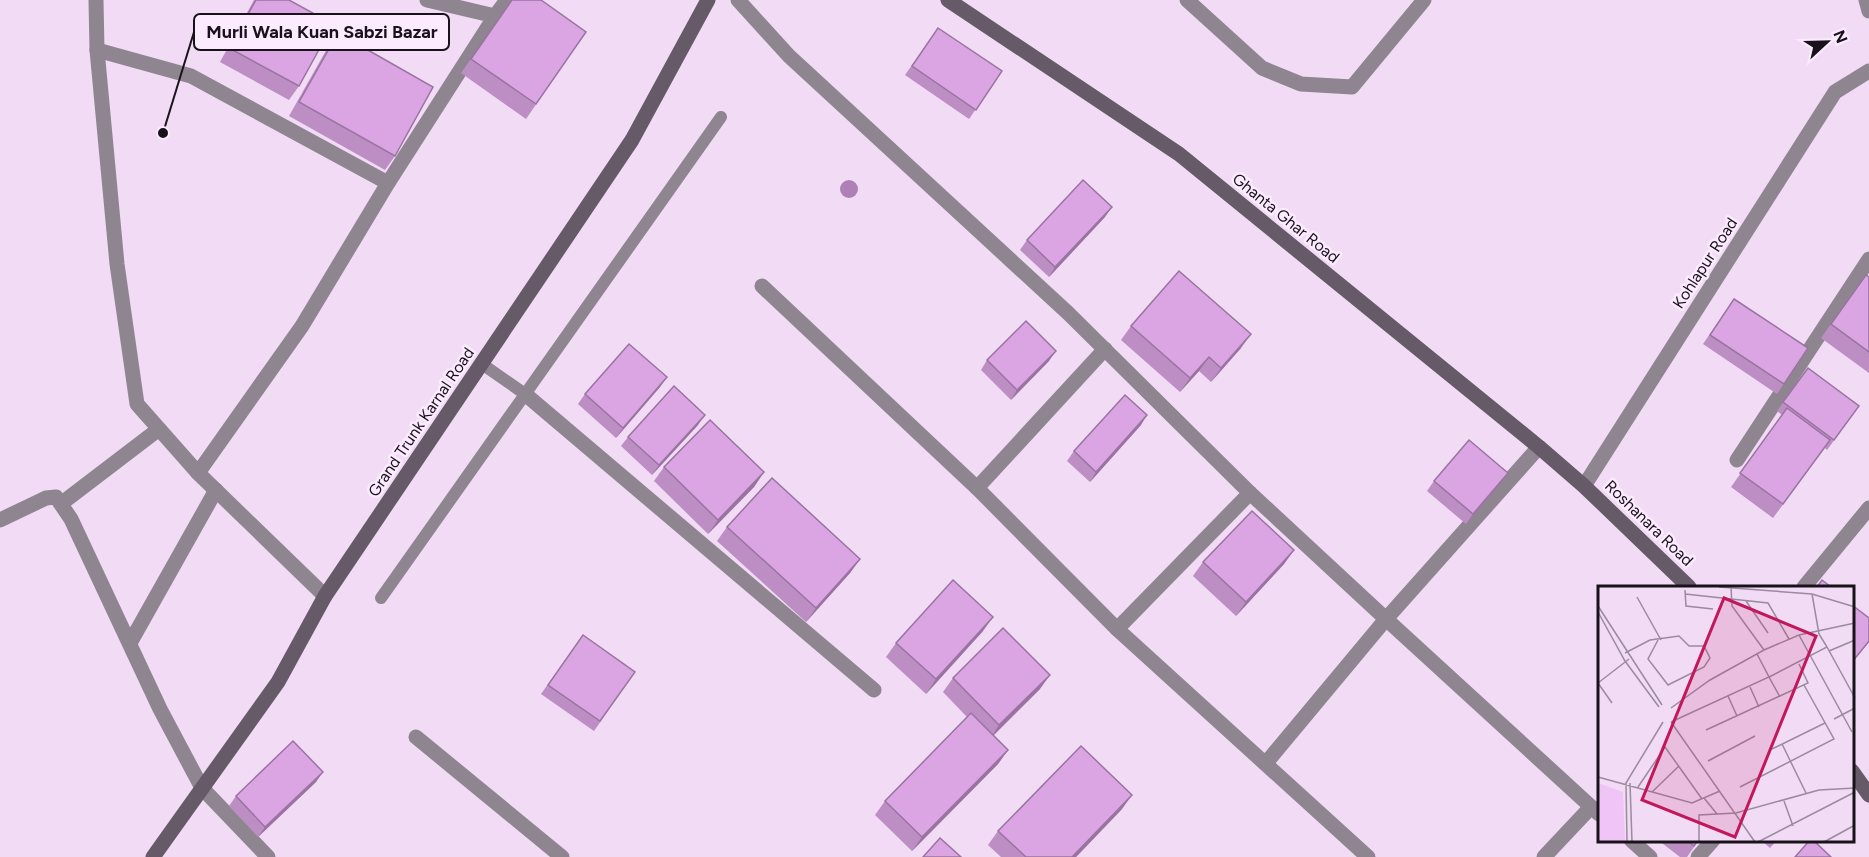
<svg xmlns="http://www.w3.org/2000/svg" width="1869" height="857" viewBox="0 0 1869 857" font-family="Figtree,sans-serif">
  <rect width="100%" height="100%" fill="#f1dbf5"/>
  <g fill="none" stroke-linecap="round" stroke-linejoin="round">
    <g stroke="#8f8590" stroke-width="12">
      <polyline points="482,364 525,394"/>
      <polyline points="381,598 721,117"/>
    </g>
    <g stroke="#8f8590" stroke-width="15">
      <polyline points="96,0 97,50 117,264 137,404 198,473 325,596"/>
      <polyline points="738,0 789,56 1068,313 1250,493 1386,619 1539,447"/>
      <polyline points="1187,0 1262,68 1301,84 1352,87 1424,0"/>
      <polyline points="1866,0 1869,11"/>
      <polyline points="495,16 507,0"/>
      <polyline points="97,50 191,76 388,183"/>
      <polyline points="762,286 977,488 1117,629 1368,857"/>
      <polyline points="525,394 874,690"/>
      <polyline points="1737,460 1869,259"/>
      <polyline points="198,473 302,326 388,183 495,16 427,0"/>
      <polyline points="1584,486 1835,92 1869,71"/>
      <polyline points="977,488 1105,349"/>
      <polyline points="62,503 159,429"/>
      <polyline points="0,520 46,498 56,497 71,519 160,709 202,788 268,857"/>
      <polyline points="1804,587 1869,508"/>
      <polyline points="1117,629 1250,493"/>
      <polyline points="130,643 216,490"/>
      <polyline points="416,737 562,857"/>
      <polyline points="1266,763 1386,619 1599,814"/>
      <polyline points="1631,840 1650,857"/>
      <polyline points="1544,857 1591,807"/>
      <polyline points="1698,857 1713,840"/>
    </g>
    <g stroke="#665968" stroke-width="15">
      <polyline points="948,0 1179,154 1539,447 1584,486 1689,587"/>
      <polyline points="1852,771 1869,795"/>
      <polyline points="153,857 278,682 325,596 632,140 708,0"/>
    </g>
  </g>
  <circle fill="#ae81b6" cx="849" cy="189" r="9"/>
  <g fill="#bc8ec4">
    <polygon points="254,0 289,0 299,86 289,100 220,62"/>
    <polygon points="512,0 586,32 526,119 461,73"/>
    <polygon points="938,28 1002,71 969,119 905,75"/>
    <polygon points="338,33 395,156 385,170 289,116 328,47"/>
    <polygon points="1105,217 1049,277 1020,250 1027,240"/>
    <polygon points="1866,275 1869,277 1869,373 1821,338"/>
    <polygon points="1734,299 1808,348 1777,394 1703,344"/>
    <polygon points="1131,326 1241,348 1211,382 1199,371 1180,392 1121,340"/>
    <polygon points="987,360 1049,361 1011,400 981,370"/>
    <polygon points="1808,368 1859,406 1827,450 1825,448 1773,518 1731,487 1782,415 1777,411"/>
    <polygon points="660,387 616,438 578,404 585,394"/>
    <polygon points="698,425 652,475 621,446 628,437"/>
    <polygon points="1141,425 1090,482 1067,461 1074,451"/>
    <polygon points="664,467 764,472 754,487 708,534 654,481"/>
    <polygon points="1508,473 1501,483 1466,524 1427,491 1434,481"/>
    <polygon points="727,527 860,559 850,573 806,622 717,541"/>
    <polygon points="1294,550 1284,564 1236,616 1193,576 1203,562"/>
    <polygon points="983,631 926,694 886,657 896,643"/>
    <polygon points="583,635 635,672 594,731 541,694"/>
    <polygon points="953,678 1040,689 993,735 1008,750 998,764 912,851 875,815 885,801 967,717 943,692"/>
    <polygon points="316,782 258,837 229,806 236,796"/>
    <polygon points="1122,809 1076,857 1001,857 988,845 998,831"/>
    <polygon points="1658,840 1699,840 1687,857 1680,857"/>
    <polygon points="1761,840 1777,840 1770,848"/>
  </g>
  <g fill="#9974a0">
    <polygon points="1112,207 1105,217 1049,277 1055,267"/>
    <polygon points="1251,334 1241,348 1211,382 1221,368"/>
    <polygon points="1056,351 1049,361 1011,400 1017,390"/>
    <polygon points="1209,357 1199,371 1180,392 1190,378"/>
    <polygon points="667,377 660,387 616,438 623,428"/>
    <polygon points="705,415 698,425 652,475 659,465"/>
    <polygon points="1147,415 1141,425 1090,482 1096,472"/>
    <polygon points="764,472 754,487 708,534 718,520"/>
    <polygon points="1508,473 1501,483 1466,524 1473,514"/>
    <polygon points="1294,550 1284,564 1236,616 1246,602"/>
    <polygon points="860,559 850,573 806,622 816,608"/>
    <polygon points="993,617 983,631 926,694 936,679"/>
    <polygon points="1869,641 1869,642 1852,663 1852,662"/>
    <polygon points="1050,675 1040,689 990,739 999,725"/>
    <polygon points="1008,750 998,764 912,851 922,837"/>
    <polygon points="323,772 316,782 258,837 265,827"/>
    <polygon points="1132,795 1122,809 1076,857 1072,857"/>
  </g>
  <g fill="#dba5e4" stroke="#9974a0" stroke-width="1.5">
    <polygon points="256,0 289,0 333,24 299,86 229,48"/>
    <polygon points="512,0 541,0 586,32 536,104 471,59"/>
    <polygon points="938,28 1002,71 976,110 912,66"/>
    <polygon points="338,33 433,87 395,156 299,102"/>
    <polygon points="1083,180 1112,207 1055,267 1027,240"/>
    <polygon points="1179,271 1251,334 1221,368 1209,357 1190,378 1131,326"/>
    <polygon points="1866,275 1869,277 1869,352 1831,324"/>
    <polygon points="1734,299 1808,348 1784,384 1710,335"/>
    <polygon points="1026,321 1056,351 1017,390 987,360"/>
    <polygon points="629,344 667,377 623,428 585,394"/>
    <polygon points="1808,368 1859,406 1834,440 1783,402"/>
    <polygon points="674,386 705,415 659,465 628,437"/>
    <polygon points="1125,395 1147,415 1096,472 1074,451"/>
    <polygon points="1787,408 1830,440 1783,504 1740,473"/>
    <polygon points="710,420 764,472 718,520 664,467"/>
    <polygon points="1469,440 1508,473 1473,514 1434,481"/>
    <polygon points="772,478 860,559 816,608 727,527"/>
    <polygon points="1252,511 1294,550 1246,602 1203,562"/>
    <polygon points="953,580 993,617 936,679 896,643"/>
    <polygon points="1822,580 1831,587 1817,587"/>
    <polygon points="1852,605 1869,618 1869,641 1852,662"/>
    <polygon points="1003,628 1050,675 999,725 953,678"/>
    <polygon points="583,635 635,672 600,721 548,685"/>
    <polygon points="971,713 1008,750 922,837 885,801"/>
    <polygon points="293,741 323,772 265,827 236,796"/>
    <polygon points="1081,746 1132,795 1072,857 1026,857 998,831"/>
    <polygon points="940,838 961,857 923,857"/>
    <polygon points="1687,840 1698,840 1694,846"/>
    <polygon points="1810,840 1813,840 1831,857 1795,857"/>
  </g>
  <g text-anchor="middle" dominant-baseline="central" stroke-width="5" stroke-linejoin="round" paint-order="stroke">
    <g font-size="16" fill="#19121b" stroke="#fceaff">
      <text transform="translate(1286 218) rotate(39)">Ghanta Ghar Road</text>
      <text transform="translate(1705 263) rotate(-57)">Kohlapur Road</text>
      <text transform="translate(421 422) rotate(-56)">Grand Trunk Karnal Road</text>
      <text transform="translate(1649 523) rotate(44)">Roshanara Road</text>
    </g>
  </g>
  <g transform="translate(1598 586)">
    <rect width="256" height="256" fill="#f1dbf5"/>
    <path d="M0 197 25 206 27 256H0Z" fill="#f1c4f8"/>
    <path fill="none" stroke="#9b8b9e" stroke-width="1.5" d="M121 1 214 8 257 21M133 1 134 20 166 64M87 4 88 20 115 23M87 8 170 17 191 53M39 11 63 54M148 15 170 47M0 20 64 119M0 26 27 75 61 121M201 49 254 146M229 61 257 112M231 65 257 54M27 67 52 54 81 50 91 60H106L112 72 106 81 70 99 50 73 60 54M0 97 31 73M0 97 14 117M152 101 161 121M130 110 139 130M182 111 171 91 229 61 221 48 214 8M73 122 112 94 166 64 201 49 257 37M236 133 257 122M73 136 171 91 159 68M73 136 157 256M108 144 210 97 201 78M184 158 208 207M174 163 227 137M110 175 157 150M0 191 94 217 122 205M32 197 34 256M40 201 67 161 104 213M142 201 236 153 206 99M54 206 81 180M106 212 119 228M186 215 195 240M29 256 28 197 65 136M101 256V229L138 227 221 204 257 202M160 256 257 206M226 256 257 239"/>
    <path fill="#c2185b" fill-opacity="0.15" stroke="#c2185b" stroke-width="3" d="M126 12 218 50 137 251 44 214Z"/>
    <rect width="256" height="256" fill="none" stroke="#19121b" stroke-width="3"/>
  </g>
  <path fill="none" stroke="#19121b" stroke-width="2" d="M163 133L194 32"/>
  <circle fill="#19121b" stroke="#fceaff" stroke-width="2" cx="163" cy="133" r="6"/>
  <rect fill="#fceaff" stroke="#19121b" stroke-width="2" x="194" y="14" width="255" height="36" rx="6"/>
  <g font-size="18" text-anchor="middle" font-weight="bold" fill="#19121b">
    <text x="322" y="38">Murli Wala Kuan Sabzi Bazar</text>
  </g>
  <g transform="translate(1827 42) rotate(68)" stroke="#fceaff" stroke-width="4.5" paint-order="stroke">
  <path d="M0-4.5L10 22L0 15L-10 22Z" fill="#19121b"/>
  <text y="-9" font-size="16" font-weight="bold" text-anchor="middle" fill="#19121b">N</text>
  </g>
</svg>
